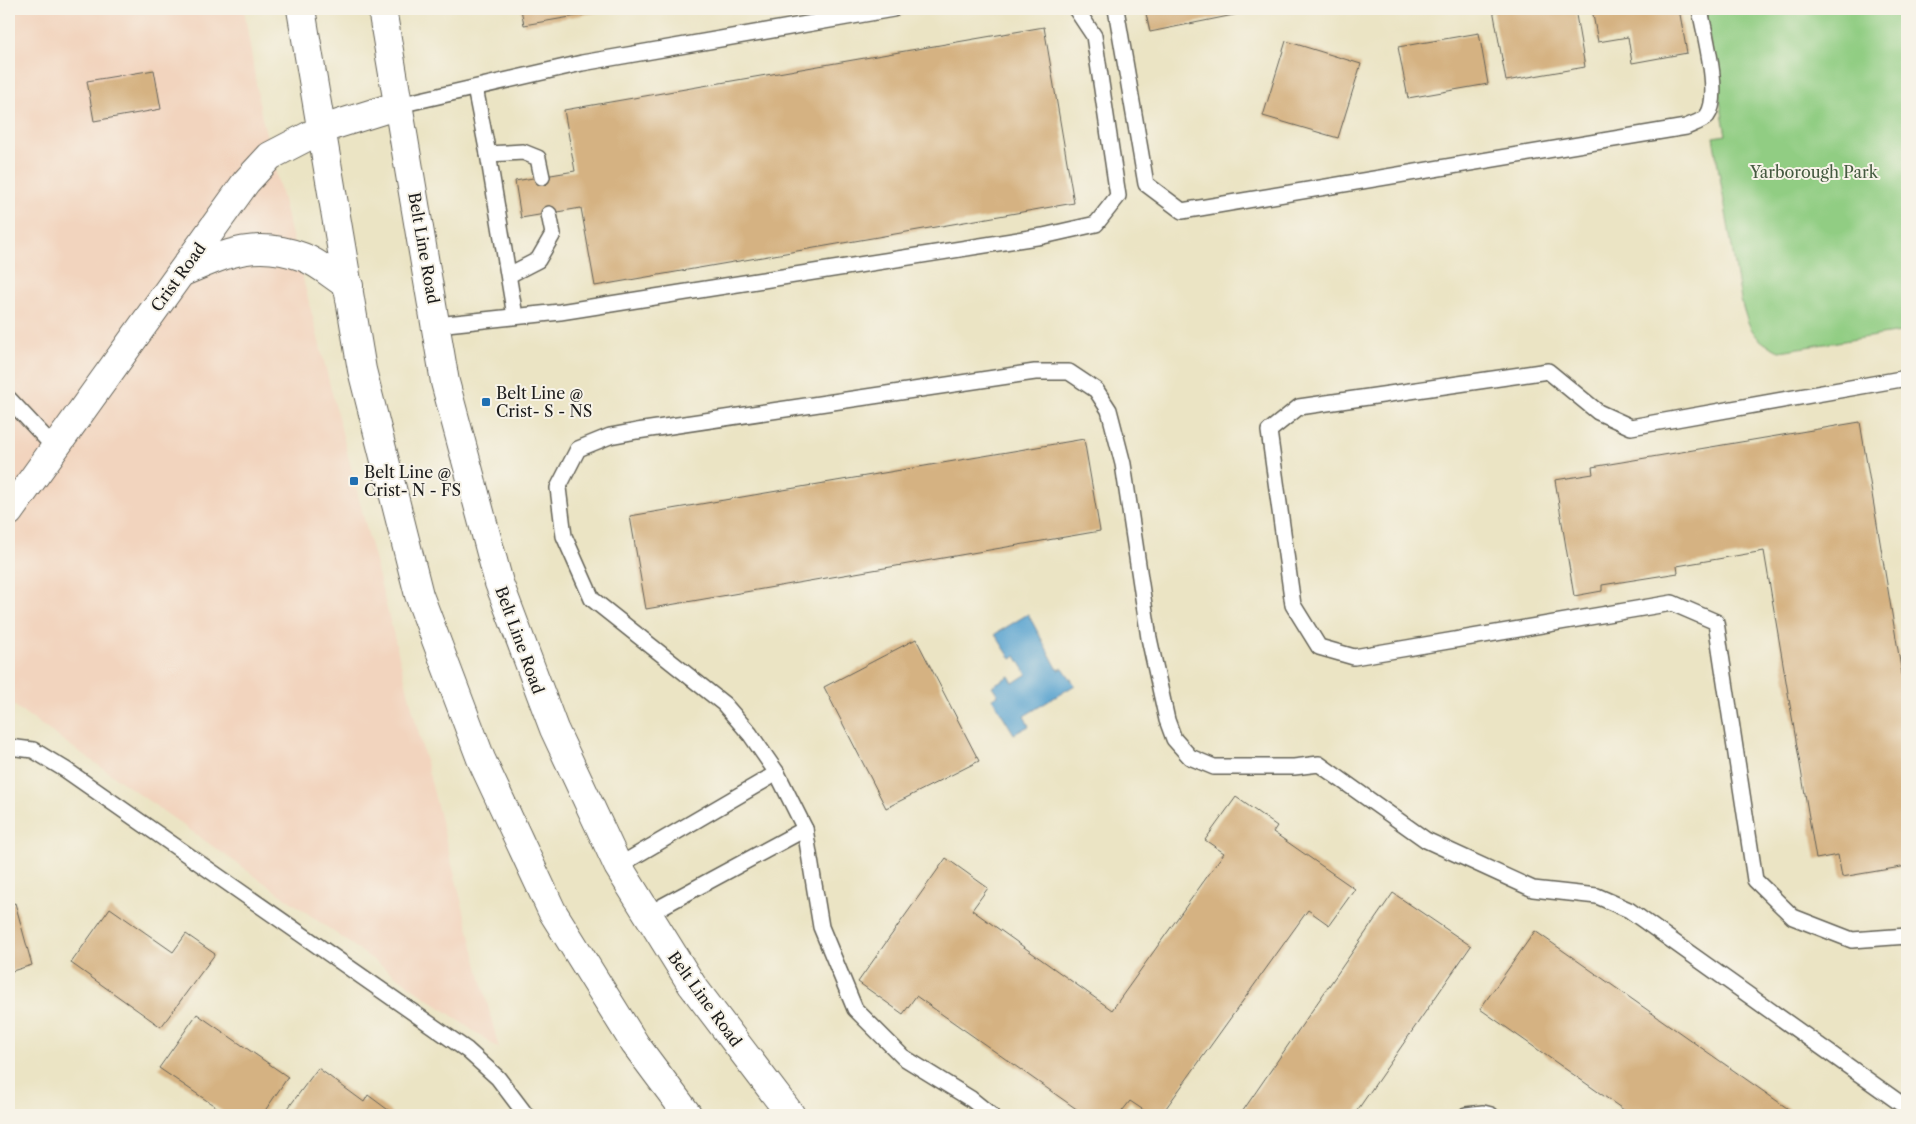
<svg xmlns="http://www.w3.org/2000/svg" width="1916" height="1124" viewBox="0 0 1916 1124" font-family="'Libre Caslon Text',serif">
  <rect width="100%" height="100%" fill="#f7f3e8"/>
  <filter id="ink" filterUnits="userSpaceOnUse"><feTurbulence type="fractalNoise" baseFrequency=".02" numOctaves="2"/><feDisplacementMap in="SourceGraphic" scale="10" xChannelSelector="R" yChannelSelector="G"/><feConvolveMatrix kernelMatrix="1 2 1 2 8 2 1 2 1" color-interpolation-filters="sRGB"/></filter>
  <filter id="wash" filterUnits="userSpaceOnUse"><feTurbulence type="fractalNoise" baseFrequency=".0096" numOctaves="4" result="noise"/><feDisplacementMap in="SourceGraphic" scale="20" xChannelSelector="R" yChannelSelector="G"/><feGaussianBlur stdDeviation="1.12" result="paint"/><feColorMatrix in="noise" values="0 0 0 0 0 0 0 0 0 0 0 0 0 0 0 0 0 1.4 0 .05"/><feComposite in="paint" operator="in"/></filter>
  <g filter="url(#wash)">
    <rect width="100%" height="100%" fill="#ebe4c4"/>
    <polygon fill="#f2d4be" points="9,9 244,9 261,114 499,1049 9,702"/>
    <path fill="#91cd83" stroke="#567450" d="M1704 9H1907V331L1780 351C1753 341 1748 326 1741 300L1713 137 1726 135Z"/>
    <polygon fill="#57a2cf" stroke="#3a5f76" points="1028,614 1058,670 1063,668 1075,685 1024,716 1029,726 1014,734 992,698 998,695 992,686 1009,676 1013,683 1027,674 1016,656 1011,659 995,634"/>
    <g id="blocks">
      <g fill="#d5b282">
        <polygon points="521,9 611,9 611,10 524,25"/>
        <polygon points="1145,9 1257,9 1258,10 1150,32"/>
        <polygon points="1493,9 1575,9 1585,67 1506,81"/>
        <polygon points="1592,9 1679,9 1687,53 1632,63 1628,37 1598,42"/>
        <polygon points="1044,27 1074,203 595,286 581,208 521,218 515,181 575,171 564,110"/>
        <polygon points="1479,33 1488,84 1408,98 1398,47"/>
        <polygon points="1286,41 1361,64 1338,138 1263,116"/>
        <polygon points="154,70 161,109 94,121 87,81"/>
        <polygon points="1860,422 1907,704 1907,866 1842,877 1838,855 1816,859 1764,551 1677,566 1678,573 1602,585 1602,591 1574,596 1555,480 1593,474 1592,467"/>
        <polygon points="1084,439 1100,531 646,609 630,516"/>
        <polygon points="916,639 979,761 886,808 824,687"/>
        <polygon points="1236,797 1277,826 1273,832 1355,889 1329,925 1308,910 1161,1115 1151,1115 1130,1101 1119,1115 1085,1115 916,996 903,1014 858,982 946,858 988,888 972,910 1112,1010 1224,853 1205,840"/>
        <polygon points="1393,893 1471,946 1354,1115 1240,1115"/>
        <polygon points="15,903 32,965 9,972 9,905"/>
        <polygon points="110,908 173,952 186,934 215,954 161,1027 71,963"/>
        <polygon points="1535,931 1797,1115 1631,1115 1480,1009"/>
        <polygon points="197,1014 288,1077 262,1115 228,1115 159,1068"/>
        <polygon points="318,1068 364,1102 368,1095 395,1115 283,1115"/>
      </g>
    </g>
  </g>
  <g filter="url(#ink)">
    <use href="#blocks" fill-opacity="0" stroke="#646257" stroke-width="1"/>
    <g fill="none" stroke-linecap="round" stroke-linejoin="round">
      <defs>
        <g id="lane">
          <path d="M1116 9 1146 184 1182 211 1686 127C1692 124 1703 121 1707 116 1722 96 1704 33 1700 9"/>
          <polyline points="475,88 488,154 515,316"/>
          <polyline points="399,105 582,63 893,9"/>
          <polyline points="488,154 523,152 538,158 542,177"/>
          <polyline points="509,275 538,260 553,234 549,214"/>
          <polyline points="437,325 560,312 1043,236 1096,224 1118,196 1094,36 1076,9"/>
          <polyline points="1907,378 1631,427 1598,412 1548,371 1299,407 1269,431 1293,605 1319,647 1354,657 1672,603 1716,622 1755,880 1793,917 1852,940 1907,936"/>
          <polyline points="9,399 55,448"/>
          <polyline points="9,747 33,750 66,770 467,1050 498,1078 526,1115"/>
          <polyline points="618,866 777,773"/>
          <polyline points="648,914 805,829"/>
          <polyline points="991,1115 971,1099 903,1057 855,1009 821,927 805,829 777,773 750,734 724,704 592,599 564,536 558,488 578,449 610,436 637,431 1035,372 1069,372 1096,390 1109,410 1123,464 1149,638 1167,720 1174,739 1190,757 1214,767 1294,767 1319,764 1426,840 1533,889 1597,896 1629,910 1907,1108"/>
          <polyline points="1466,1115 1483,1113 1491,1115"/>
        </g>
        <polyline id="secondary" points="9,512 246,182 270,156 322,129 399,105"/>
        <g id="primary">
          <polyline points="301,9 362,370 419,595 481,759 552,911 635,1044 688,1115"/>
          <polyline points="382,9 445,382 499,583 554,729 618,866 692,985 791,1115"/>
          <path d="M181 273C225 254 255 239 303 257 319 263 334 277 349 286"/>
        </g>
      </defs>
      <use href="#lane" stroke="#646257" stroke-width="18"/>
      <use href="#secondary" stroke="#646257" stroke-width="30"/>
      <use href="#primary" stroke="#646257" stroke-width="30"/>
      <use href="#lane" stroke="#fff" stroke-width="15"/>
      <use href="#secondary" stroke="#fff" stroke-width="28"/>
      <use href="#primary" stroke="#fff" stroke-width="28"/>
    </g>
  </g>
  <g fill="#1f6fb2" stroke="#f7f3e8" stroke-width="2">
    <rect x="481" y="397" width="10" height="10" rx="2.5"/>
    <rect x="349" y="476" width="10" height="10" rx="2.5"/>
  </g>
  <g text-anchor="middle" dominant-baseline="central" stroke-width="4" stroke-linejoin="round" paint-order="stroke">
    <g font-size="16" fill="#455a40" stroke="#f7f3e8">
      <text x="1814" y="172">Yarborough Park</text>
    </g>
    <g font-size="16" fill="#1c1c1c" stroke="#f7f3e8">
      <text transform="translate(424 248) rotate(80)">Belt Line Road</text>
      <text transform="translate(178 277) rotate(-54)">Crist Road</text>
      <text transform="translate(520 640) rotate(70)">Belt Line Road</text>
      <text transform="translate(705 999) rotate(54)">Belt Line Road</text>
    </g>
    <g font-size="16" fill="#1c1c1c" stroke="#f7f3e8" text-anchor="start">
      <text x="496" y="393">Belt Line @<tspan x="496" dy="18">Crist- S - NS</tspan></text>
      <text x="364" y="472">Belt Line @<tspan x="364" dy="18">Crist- N - FS</tspan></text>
    </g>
  </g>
  <rect width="1916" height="1124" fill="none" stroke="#f7f3e8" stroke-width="30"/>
</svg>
